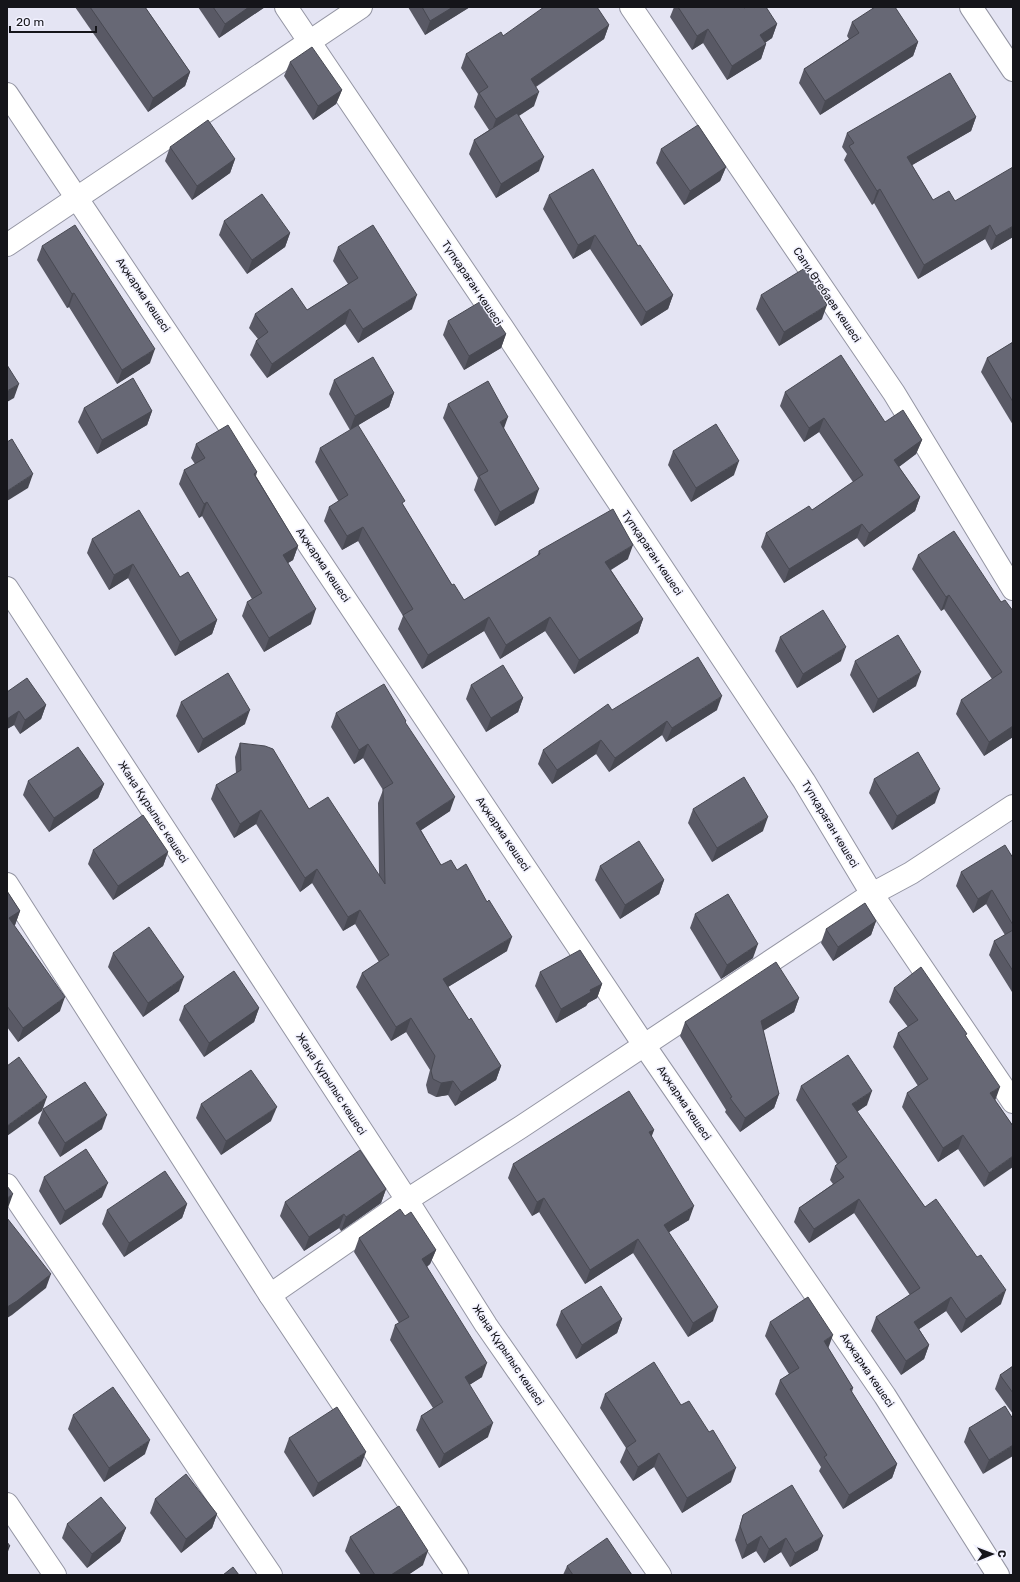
<svg xmlns="http://www.w3.org/2000/svg" width="1020" height="1582" viewBox="0 0 1020 1582" font-family="Rubik,sans-serif">
  <rect width="100%" height="100%" fill="#e4e4f3"/>
  <g fill="none" stroke-linecap="round" stroke-linejoin="round">
    <defs>
      <g id="minor">
        <polyline points="286,7 502,327 804,781 872,894 1013,1102"/>
        <polyline points="631,7 894,393 1013,589"/>
        <polyline points="971,7 1013,70"/>
        <polyline points="7,94 644,1045 885,1396 998,1575"/>
        <polyline points="7,245 361,7"/>
        <polyline points="7,588 407,1200 486,1325 660,1575"/>
        <polyline points="7,884 270,1295 457,1575"/>
        <polyline points="7,1185 271,1575"/>
        <polyline points="270,1295 407,1200 521,1127 872,894 911,873 1013,806"/>
        <polyline points="7,1504 55,1575"/>
      </g>
    </defs>
    <use href="#minor" stroke="#9495a3" stroke-width="24"/>
    <use href="#minor" stroke="#fff" stroke-width="22"/>
  </g>
  <g fill="#595965">
    <polygon points="75,7 145,7 190,72 185,86 148,112"/>
    <polygon points="198,7 265,7 219,38"/>
    <polygon points="408,7 470,7 425,35"/>
    <polygon points="674,7 744,7 744,8 777,24 772,38 765,43 766,44 761,59 727,80 703,43 692,50 670,17"/>
    <polygon points="852,22 918,42 913,56 820,115 799,83 804,69 849,39 847,36"/>
    <polygon points="609,25 604,39 536,87 534,106 519,116 539,171 496,198 469,154 474,140 489,130 474,107 478,94 461,68 466,54 503,36"/>
    <polygon points="290,62 342,90 336,104 313,120 284,76"/>
    <polygon points="976,117 971,131 912,165 933,200 955,201 1013,237 991,250 985,239 918,279 874,203 872,205 844,160 847,154 842,147 847,133"/>
    <polygon points="170,147 235,159 230,173 192,200 165,161"/>
    <polygon points="661,149 726,167 720,181 684,205 656,163"/>
    <polygon points="549,195 638,246 673,295 668,309 641,326 590,249 573,259 543,209"/>
    <polygon points="224,221 290,233 285,247 247,274 219,235"/>
    <polygon points="42,246 150,363 117,384 69,307 67,308 37,260"/>
    <polygon points="338,247 412,309 358,343 345,324 267,378 250,355 256,341 258,339 249,328 255,314 307,310 348,284 333,261"/>
    <polygon points="761,295 822,319 779,346 756,309"/>
    <polygon points="448,321 506,334 501,348 464,370 443,335"/>
    <polygon points="1013,342 1013,425 981,372 987,358"/>
    <polygon points="334,380 394,393 389,407 350,430 329,394"/>
    <polygon points="785,392 885,422 922,440 916,454 899,467 920,497 915,511 864,547 857,538 784,583 761,547 766,533 812,510 853,482 819,432 804,442 780,406"/>
    <polygon points="448,404 504,428 534,503 495,526 474,490 478,478 443,418"/>
    <polygon points="84,408 152,411 147,425 97,454 78,422"/>
    <polygon points="196,444 257,472 256,476 298,546 293,560 288,563 311,624 264,652 242,616 247,602 252,599 202,516 199,518 179,484 184,470 195,464 191,458"/>
    <polygon points="320,448 403,505 452,585 464,600 537,556 539,551 628,559 611,570 643,619 638,633 574,674 545,631 500,659 484,631 422,669 398,629 403,616 358,541 342,550 324,521 329,507 339,502 315,462"/>
    <polygon points="673,451 734,475 691,502 668,465"/>
    <polygon points="92,539 180,577 217,620 212,634 175,656 128,578 109,590 87,553"/>
    <polygon points="918,555 1001,602 1013,611 1013,737 984,756 956,714 961,700 992,679 944,609 941,611 912,569"/>
    <polygon points="780,637 841,661 797,688 775,651"/>
    <polygon points="855,661 916,686 873,713 850,675"/>
    <polygon points="471,685 523,698 518,712 486,732 466,699"/>
    <polygon points="7,692 46,705 41,719 20,734 14,725 7,729"/>
    <polygon points="181,702 245,724 198,753 176,716"/>
    <polygon points="612,710 717,710 666,742 662,735 609,772 596,754 552,784 538,764 543,750"/>
    <polygon points="336,713 406,721 405,723 450,811 421,830 441,865 457,870 507,951 448,987 469,1020 501,1066 496,1080 455,1106 448,1095 436,1097 428,1093 426,1085 430,1070 406,1032 391,1041 356,987 362,973 379,962 355,924 343,931 312,883 300,892 256,824 234,838 211,799 216,785 236,773 235,757 240,743 379,876 378,803 383,790 363,758 354,764 331,727"/>
    <polygon points="874,779 935,803 892,830 869,793"/>
    <polygon points="28,781 104,784 98,798 49,832 23,795"/>
    <polygon points="693,809 763,831 712,862 688,823"/>
    <polygon points="93,850 168,852 163,866 113,900 88,864"/>
    <polygon points="1013,858 1013,992 1012,992 989,955 994,941 1005,935 986,904 973,913 956,886 961,872"/>
    <polygon points="600,866 664,880 659,894 620,919 595,880"/>
    <polygon points="7,891 20,911 15,925 14,926 60,1011 18,1042 7,1027"/>
    <polygon points="695,914 753,958 721,979 690,928"/>
    <polygon points="876,921 871,935 833,961 821,943 826,929"/>
    <polygon points="113,953 179,991 143,1017 108,967"/>
    <polygon points="540,972 602,984 597,998 588,1003 586,1006 556,1023 535,986"/>
    <polygon points="894,988 966,1036 995,1100 1013,1126 984,1187 958,1149 938,1162 902,1107 907,1093 918,1086 893,1047 898,1033 908,1027 889,1002"/>
    <polygon points="799,998 794,1012 763,1031 779,1094 774,1108 740,1132 725,1112 726,1110 680,1036 685,1022"/>
    <polygon points="184,1006 259,1008 254,1022 204,1057 179,1020"/>
    <polygon points="801,1086 867,1105 857,1112 925,1207 1001,1304 961,1333 946,1311 919,1329 929,1345 924,1359 901,1375 871,1331 876,1317 910,1295 854,1213 809,1243 794,1222 799,1208 833,1184 830,1180 835,1166 837,1164 796,1100"/>
    <polygon points="201,1104 271,1121 221,1155 196,1118"/>
    <polygon points="43,1109 102,1129 60,1157 38,1123"/>
    <polygon points="654,1130 651,1136 689,1220 669,1232 713,1321 688,1337 633,1253 585,1284 539,1212 532,1216 508,1178 513,1164"/>
    <polygon points="44,1177 102,1197 60,1225 39,1191"/>
    <polygon points="386,1189 381,1203 341,1231 339,1228 304,1251 280,1216 285,1202"/>
    <polygon points="187,1204 182,1218 124,1257 102,1224 107,1210"/>
    <polygon points="405,1216 436,1250 430,1264 427,1267 482,1377 469,1385 488,1437 439,1468 416,1430 421,1416 433,1408 390,1340 395,1325 399,1323 354,1252 359,1238"/>
    <polygon points="561,1311 622,1319 617,1333 576,1359 556,1325"/>
    <polygon points="770,1322 828,1348 853,1388 852,1392 897,1464 892,1478 843,1509 819,1471 821,1467 775,1394 780,1380 789,1374 765,1336"/>
    <polygon points="1013,1366 1013,1414 995,1389 1000,1375"/>
    <polygon points="605,1394 681,1405 709,1432 731,1482 682,1513 654,1467 633,1481 620,1462 626,1448 600,1408"/>
    <polygon points="73,1415 145,1454 104,1482 68,1429"/>
    <polygon points="1013,1419 983,1474 964,1442 969,1428"/>
    <polygon points="289,1438 361,1466 313,1497 284,1452"/>
    <polygon points="155,1499 217,1514 212,1528 181,1553 150,1513"/>
    <polygon points="743,1515 818,1550 790,1567 781,1552 764,1563 756,1551 742,1559 735,1540"/>
    <polygon points="67,1524 126,1528 120,1542 87,1568 62,1538"/>
    <polygon points="350,1537 423,1565 408,1575 361,1575 345,1551"/>
    <polygon points="567,1566 632,1575 563,1575"/>
  </g>
  <g fill="#484952">
    <polygon points="249,7 265,7 219,38 225,24"/>
    <polygon points="453,7 470,7 425,35 430,21"/>
    <polygon points="777,24 772,38 755,49 760,35"/>
    <polygon points="609,25 604,39 526,93 531,79"/>
    <polygon points="708,29 703,43 692,50 697,36"/>
    <polygon points="918,42 913,56 820,115 825,101"/>
    <polygon points="766,44 761,59 727,80 732,66"/>
    <polygon points="190,72 185,86 148,112 153,98"/>
    <polygon points="342,90 336,104 313,120 318,106"/>
    <polygon points="539,92 534,106 491,133 496,119"/>
    <polygon points="976,117 971,131 902,171 907,157"/>
    <polygon points="544,157 539,171 496,198 501,184"/>
    <polygon points="235,159 230,173 192,200 197,186"/>
    <polygon points="726,167 720,181 684,205 690,191"/>
    <polygon points="880,189 874,203 872,205 877,191"/>
    <polygon points="990,225 985,239 918,279 924,265"/>
    <polygon points="1013,226 1013,237 991,250 996,236"/>
    <polygon points="290,233 285,247 247,274 252,260"/>
    <polygon points="595,235 590,249 573,259 578,245"/>
    <polygon points="74,293 69,307 67,308 72,294"/>
    <polygon points="417,295 412,309 358,343 363,329"/>
    <polygon points="673,295 668,309 641,326 646,312"/>
    <polygon points="827,305 822,319 779,346 784,332"/>
    <polygon points="350,309 345,324 267,378 272,364"/>
    <polygon points="506,334 501,348 464,370 469,356"/>
    <polygon points="155,349 150,363 117,384 122,370"/>
    <polygon points="19,384 14,398 7,402 7,391"/>
    <polygon points="394,393 389,407 350,430 355,416"/>
    <polygon points="152,411 147,425 97,454 102,440"/>
    <polygon points="508,417 503,431 500,422"/>
    <polygon points="824,418 819,432 804,442 809,428"/>
    <polygon points="922,440 916,454 889,474 894,460"/>
    <polygon points="739,461 734,475 691,502 696,488"/>
    <polygon points="33,474 28,488 7,501 7,491"/>
    <polygon points="539,489 534,503 495,526 500,512"/>
    <polygon points="920,497 915,511 864,547 869,533"/>
    <polygon points="207,502 202,516 199,518 204,504"/>
    <polygon points="862,524 857,538 784,583 789,569"/>
    <polygon points="363,527 358,541 342,550 347,536"/>
    <polygon points="633,545 628,559 600,576 605,562"/>
    <polygon points="298,546 293,560 278,569 283,555"/>
    <polygon points="133,564 128,578 109,590 114,575"/>
    <polygon points="949,595 944,609 941,611 946,597"/>
    <polygon points="316,609 311,624 264,652 269,638"/>
    <polygon points="489,617 484,631 422,669 428,655"/>
    <polygon points="550,617 545,631 500,659 506,645"/>
    <polygon points="643,619 638,633 574,674 579,660"/>
    <polygon points="217,620 212,634 175,656 180,642"/>
    <polygon points="846,647 841,661 797,688 803,674"/>
    <polygon points="921,672 916,686 873,713 878,699"/>
    <polygon points="722,696 717,710 666,742 672,728"/>
    <polygon points="523,698 518,712 486,732 491,718"/>
    <polygon points="46,705 41,719 20,734 25,720"/>
    <polygon points="250,710 245,724 198,753 203,739"/>
    <polygon points="19,711 14,725 7,729 7,719"/>
    <polygon points="667,721 662,735 609,772 615,758"/>
    <polygon points="1013,726 1013,737 984,756 989,742"/>
    <polygon points="601,740 596,754 552,784 557,770"/>
    <polygon points="368,744 363,758 354,764 359,750"/>
    <polygon points="104,784 98,798 49,832 54,818"/>
    <polygon points="940,789 935,803 892,830 897,816"/>
    <polygon points="455,797 450,811 411,837 416,823"/>
    <polygon points="261,810 256,824 234,838 240,824"/>
    <polygon points="768,817 763,831 712,862 717,848"/>
    <polygon points="168,852 163,866 113,900 118,886"/>
    <polygon points="317,869 312,883 300,892 305,878"/>
    <polygon points="664,880 659,894 620,919 625,905"/>
    <polygon points="992,890 986,904 973,913 978,899"/>
    <polygon points="360,910 355,924 343,931 348,917"/>
    <polygon points="20,911 15,925 7,930 9,918"/>
    <polygon points="876,921 871,935 833,961 838,947"/>
    <polygon points="512,937 507,951 438,993 443,979"/>
    <polygon points="758,944 753,958 721,979 727,965"/>
    <polygon points="184,977 179,991 143,1017 148,1003"/>
    <polygon points="602,984 597,998 588,1003 586,1006 556,1023 561,1009 590,990"/>
    <polygon points="65,997 60,1011 18,1042 23,1028"/>
    <polygon points="799,998 794,1012 756,1035 761,1021"/>
    <polygon points="259,1008 254,1022 204,1057 209,1043"/>
    <polygon points="411,1018 406,1032 391,1041 396,1027"/>
    <polygon points="501,1066 496,1080 455,1106 461,1092"/>
    <polygon points="453,1081 448,1095 436,1097 441,1083"/>
    <polygon points="1000,1087 995,1101 990,1093"/>
    <polygon points="872,1091 867,1105 847,1118 852,1104"/>
    <polygon points="779,1094 774,1108 740,1132 745,1118"/>
    <polygon points="47,1097 42,1111 7,1136 7,1126"/>
    <polygon points="277,1107 271,1121 221,1155 226,1141"/>
    <polygon points="107,1115 102,1129 60,1157 65,1143"/>
    <polygon points="654,1130 649,1144 649,1132"/>
    <polygon points="963,1135 958,1149 938,1162 943,1148"/>
    <polygon points="1013,1156 1013,1167 984,1187 989,1173"/>
    <polygon points="108,1183 102,1197 60,1225 65,1211"/>
    <polygon points="386,1189 381,1203 341,1231 346,1217"/>
    <polygon points="13,1194 8,1208 7,1209 7,1198"/>
    <polygon points="544,1198 539,1212 532,1216 537,1202"/>
    <polygon points="859,1199 854,1213 809,1243 814,1229"/>
    <polygon points="187,1204 182,1218 124,1257 129,1243"/>
    <polygon points="694,1206 689,1220 658,1239 664,1225"/>
    <polygon points="344,1214 339,1228 304,1251 309,1237"/>
    <polygon points="638,1239 633,1253 585,1284 590,1270"/>
    <polygon points="436,1250 430,1264 417,1273 422,1259"/>
    <polygon points="51,1274 46,1288 12,1315 7,1318 7,1307"/>
    <polygon points="1006,1290 1001,1304 961,1333 966,1319"/>
    <polygon points="951,1297 946,1311 909,1336 914,1322"/>
    <polygon points="718,1307 713,1321 688,1337 693,1323"/>
    <polygon points="622,1319 617,1333 576,1359 582,1345"/>
    <polygon points="833,1335 828,1349 824,1341"/>
    <polygon points="929,1345 924,1359 901,1375 906,1361"/>
    <polygon points="487,1363 482,1377 460,1391 465,1377"/>
    <polygon points="493,1423 488,1437 439,1468 444,1454"/>
    <polygon points="150,1440 145,1454 104,1482 109,1468"/>
    <polygon points="1013,1445 1013,1456 983,1474 989,1460"/>
    <polygon points="366,1452 361,1466 313,1497 318,1483"/>
    <polygon points="659,1453 654,1467 633,1481 638,1467"/>
    <polygon points="897,1464 892,1478 843,1509 849,1495"/>
    <polygon points="736,1468 731,1482 682,1513 687,1498"/>
    <polygon points="217,1514 212,1528 181,1553 186,1539"/>
    <polygon points="126,1528 120,1542 87,1568 92,1554"/>
    <polygon points="761,1536 756,1551 742,1559 747,1545"/>
    <polygon points="823,1536 818,1550 790,1567 795,1553"/>
    <polygon points="786,1538 781,1552 764,1563 769,1549"/>
    <polygon points="10,1546 7,1554 7,1548"/>
    <polygon points="428,1551 423,1565 408,1575 391,1575"/>
  </g>
  <g fill="#676875" stroke="#484952">
    <polygon points="90,7 145,7 190,72 153,98"/>
    <polygon points="213,7 249,7 225,24"/>
    <polygon points="422,7 453,7 430,21"/>
    <polygon points="544,7 597,7 609,25 531,79 539,92 496,119 479,93 488,87 466,54 501,32 503,36"/>
    <polygon points="678,7 744,7 744,8 746,7 766,7 777,24 760,35 766,44 732,66 708,29 697,36"/>
    <polygon points="875,7 895,7 918,42 825,101 804,69 859,33 852,22"/>
    <polygon points="312,47 342,90 318,106 290,62"/>
    <polygon points="950,73 976,117 907,157 933,200 949,191 955,201 1013,167 1013,226 996,236 990,225 924,265 880,189 877,191 849,146 854,143 847,133"/>
    <polygon points="517,113 544,157 501,184 474,140"/>
    <polygon points="208,120 235,159 197,186 170,147"/>
    <polygon points="698,125 726,167 690,191 661,149"/>
    <polygon points="593,169 638,246 640,245 673,295 646,312 595,235 578,245 549,195"/>
    <polygon points="262,194 290,233 252,260 224,221"/>
    <polygon points="75,225 155,349 122,370 74,293 72,294 42,246"/>
    <polygon points="373,225 417,295 363,329 350,309 272,364 256,341 268,332 255,314 292,288 307,310 358,278 338,247"/>
    <polygon points="805,268 827,305 784,332 761,295"/>
    <polygon points="483,300 506,334 469,356 448,321"/>
    <polygon points="1013,342 1013,402 987,358"/>
    <polygon points="841,355 885,422 903,410 922,440 894,460 920,497 869,533 862,524 789,569 766,533 809,506 812,510 863,475 824,418 809,428 785,392"/>
    <polygon points="373,357 394,393 355,416 334,380"/>
    <polygon points="7,365 19,384 7,391"/>
    <polygon points="133,378 152,411 102,440 84,408"/>
    <polygon points="488,381 508,417 500,422 539,489 500,512 479,476 488,471 448,404"/>
    <polygon points="716,424 739,461 696,488 673,451"/>
    <polygon points="228,425 257,472 254,474 298,546 283,555 316,609 269,638 247,602 262,593 207,502 204,504 184,470 205,458 196,444"/>
    <polygon points="358,425 405,501 402,503 452,585 454,584 464,600 540,554 539,551 613,509 633,545 605,562 643,619 579,660 550,617 506,645 489,617 428,655 403,615 413,609 363,527 347,536 329,507 348,495 320,448"/>
    <polygon points="12,439 33,474 7,491 7,442"/>
    <polygon points="139,510 180,577 188,572 217,620 180,642 133,564 114,575 92,539"/>
    <polygon points="954,531 1001,602 1005,600 1013,611 1013,726 989,742 961,700 1002,672 949,595 946,597 918,555"/>
    <polygon points="823,610 846,647 803,674 780,637"/>
    <polygon points="898,635 921,672 878,699 855,661"/>
    <polygon points="698,657 722,696 672,728 667,721 615,758 601,740 557,770 543,750 608,704 612,710"/>
    <polygon points="503,665 523,698 491,718 471,685"/>
    <polygon points="228,673 250,710 203,739 181,702"/>
    <polygon points="27,678 46,705 25,720 19,711 7,719 7,692"/>
    <polygon points="384,684 406,721 405,722 455,797 416,823 441,865 451,860 457,870 466,864 487,902 489,900 512,937 443,979 469,1020 471,1018 501,1066 461,1092 453,1081 441,1083 433,1079 431,1071 435,1056 411,1018 396,1027 362,973 389,955 360,910 348,917 317,869 305,878 261,810 240,824 216,785 241,770 240,743 265,746 273,749 309,809 328,797 385,884 383,789 393,783 368,744 359,750 336,713"/>
    <polygon points="78,747 104,784 54,818 28,781"/>
    <polygon points="918,752 940,789 897,816 874,779"/>
    <polygon points="744,777 768,817 717,848 693,809"/>
    <polygon points="143,815 168,852 118,886 93,850"/>
    <polygon points="639,841 664,880 625,905 600,866"/>
    <polygon points="1005,845 1013,858 1013,925 992,890 978,899 961,872"/>
    <polygon points="7,891 20,911 9,918 65,997 23,1028 7,1006"/>
    <polygon points="728,894 758,944 727,965 695,914"/>
    <polygon points="865,903 876,921 838,947 826,929"/>
    <polygon points="149,927 184,977 148,1003 113,953"/>
    <polygon points="1013,930 1013,971 994,941"/>
    <polygon points="580,950 602,984 590,990 591,992 561,1009 540,972"/>
    <polygon points="776,962 799,998 761,1021 779,1094 745,1118 730,1098 732,1097 685,1022"/>
    <polygon points="921,967 967,1034 965,1035 1000,1087 990,1093 1013,1126 1013,1156 989,1173 963,1135 943,1148 907,1093 928,1079 898,1033 918,1020 894,988"/>
    <polygon points="234,971 259,1008 209,1043 184,1006"/>
    <polygon points="848,1055 872,1091 852,1104 925,1207 936,1199 977,1257 981,1255 1006,1290 966,1319 951,1297 914,1322 929,1345 906,1361 876,1317 920,1288 859,1199 814,1229 799,1208 844,1177 835,1166 847,1157 801,1086"/>
    <polygon points="19,1057 47,1097 7,1126 7,1066"/>
    <polygon points="251,1070 277,1107 226,1141 201,1104"/>
    <polygon points="85,1082 107,1115 65,1143 43,1109"/>
    <polygon points="629,1091 654,1130 649,1132 694,1206 664,1225 718,1307 693,1323 638,1239 590,1270 544,1198 537,1202 513,1164"/>
    <polygon points="86,1149 108,1183 65,1211 44,1177"/>
    <polygon points="360,1150 386,1189 346,1217 344,1214 309,1237 285,1202"/>
    <polygon points="165,1171 187,1204 129,1243 107,1210"/>
    <polygon points="7,1186 13,1194 7,1198"/>
    <polygon points="400,1209 405,1216 411,1212 436,1250 422,1259 487,1363 465,1377 493,1423 444,1454 421,1416 443,1402 395,1325 409,1317 359,1238"/>
    <polygon points="7,1218 51,1274 17,1301 7,1307"/>
    <polygon points="601,1286 622,1319 582,1345 561,1311"/>
    <polygon points="808,1297 833,1335 824,1341 853,1388 850,1389 897,1464 849,1495 824,1457 827,1455 780,1380 799,1368 770,1322"/>
    <polygon points="654,1362 681,1405 689,1401 709,1432 713,1430 736,1468 687,1498 659,1453 638,1467 626,1448 636,1441 605,1394"/>
    <polygon points="1013,1366 1013,1393 1000,1375"/>
    <polygon points="113,1387 150,1440 109,1468 73,1415"/>
    <polygon points="1005,1406 1013,1419 1013,1445 989,1460 969,1428"/>
    <polygon points="337,1407 366,1452 318,1483 289,1438"/>
    <polygon points="186,1474 217,1514 186,1539 155,1499"/>
    <polygon points="792,1485 823,1536 795,1553 786,1538 769,1549 761,1536 747,1545 740,1526 743,1515"/>
    <polygon points="101,1497 126,1528 92,1554 67,1524"/>
    <polygon points="399,1506 428,1551 391,1575 375,1575 350,1537"/>
    <polygon points="607,1538 632,1575 573,1575 567,1566"/>
    <polygon points="7,1542 10,1546 7,1548"/>
    <polygon points="233,1567 239,1575 223,1575"/>
  </g>
  <g text-anchor="middle" dominant-baseline="central" stroke-width="3" stroke-linejoin="round" paint-order="stroke">
    <g font-size="11" fill="#15151a" stroke="#f1f1fe">
      <text transform="translate(472 283) rotate(56)">Түпқараған көшесі</text>
      <text transform="translate(143 295) rotate(56)">Ақжарма көшесі</text>
      <text transform="translate(827 295) rotate(56)">Сапи Өтебаев көшесі</text>
      <text transform="translate(652 553) rotate(56)">Түпқараған көшесі</text>
      <text transform="translate(323 565) rotate(56)">Ақжарма көшесі</text>
      <text transform="translate(153 812) rotate(57)">Жаңа Құрылыс көшесі</text>
      <text transform="translate(830 824) rotate(59)">Түпқараған көшесі</text>
      <text transform="translate(503 834) rotate(56)">Ақжарма көшесі</text>
      <text transform="translate(331 1084) rotate(57)">Жаңа Құрылыс көшесі</text>
      <text transform="translate(684 1103) rotate(56)">Ақжарма көшесі</text>
      <text transform="translate(508 1355) rotate(56)">Жаңа Құрылыс көшесі</text>
      <text transform="translate(867 1370) rotate(56)">Ақжарма көшесі</text>
    </g>
  </g>
  <rect width="1020" height="1582" fill="none" stroke="#15151a" stroke-width="16"/>
  <g transform="translate(992 1554) rotate(89)" stroke="#f1f1fe" stroke-width="3" paint-order="stroke">
  <path d="M0-3L7 15L0 10L-7 15Z" fill="#15151a"/>
  <text y="-6" font-size="11" font-weight="bold" text-anchor="middle" fill="#15151a">С</text>
  </g>
  <path d="M10 26v6h86v-6" fill="none" stroke="#15151a" stroke-width="2"/>
  <text x="16" y="26" font-size="12" fill="#15151a" stroke="#f1f1fe" stroke-width="3" paint-order="stroke">20 m</text>
</svg>
